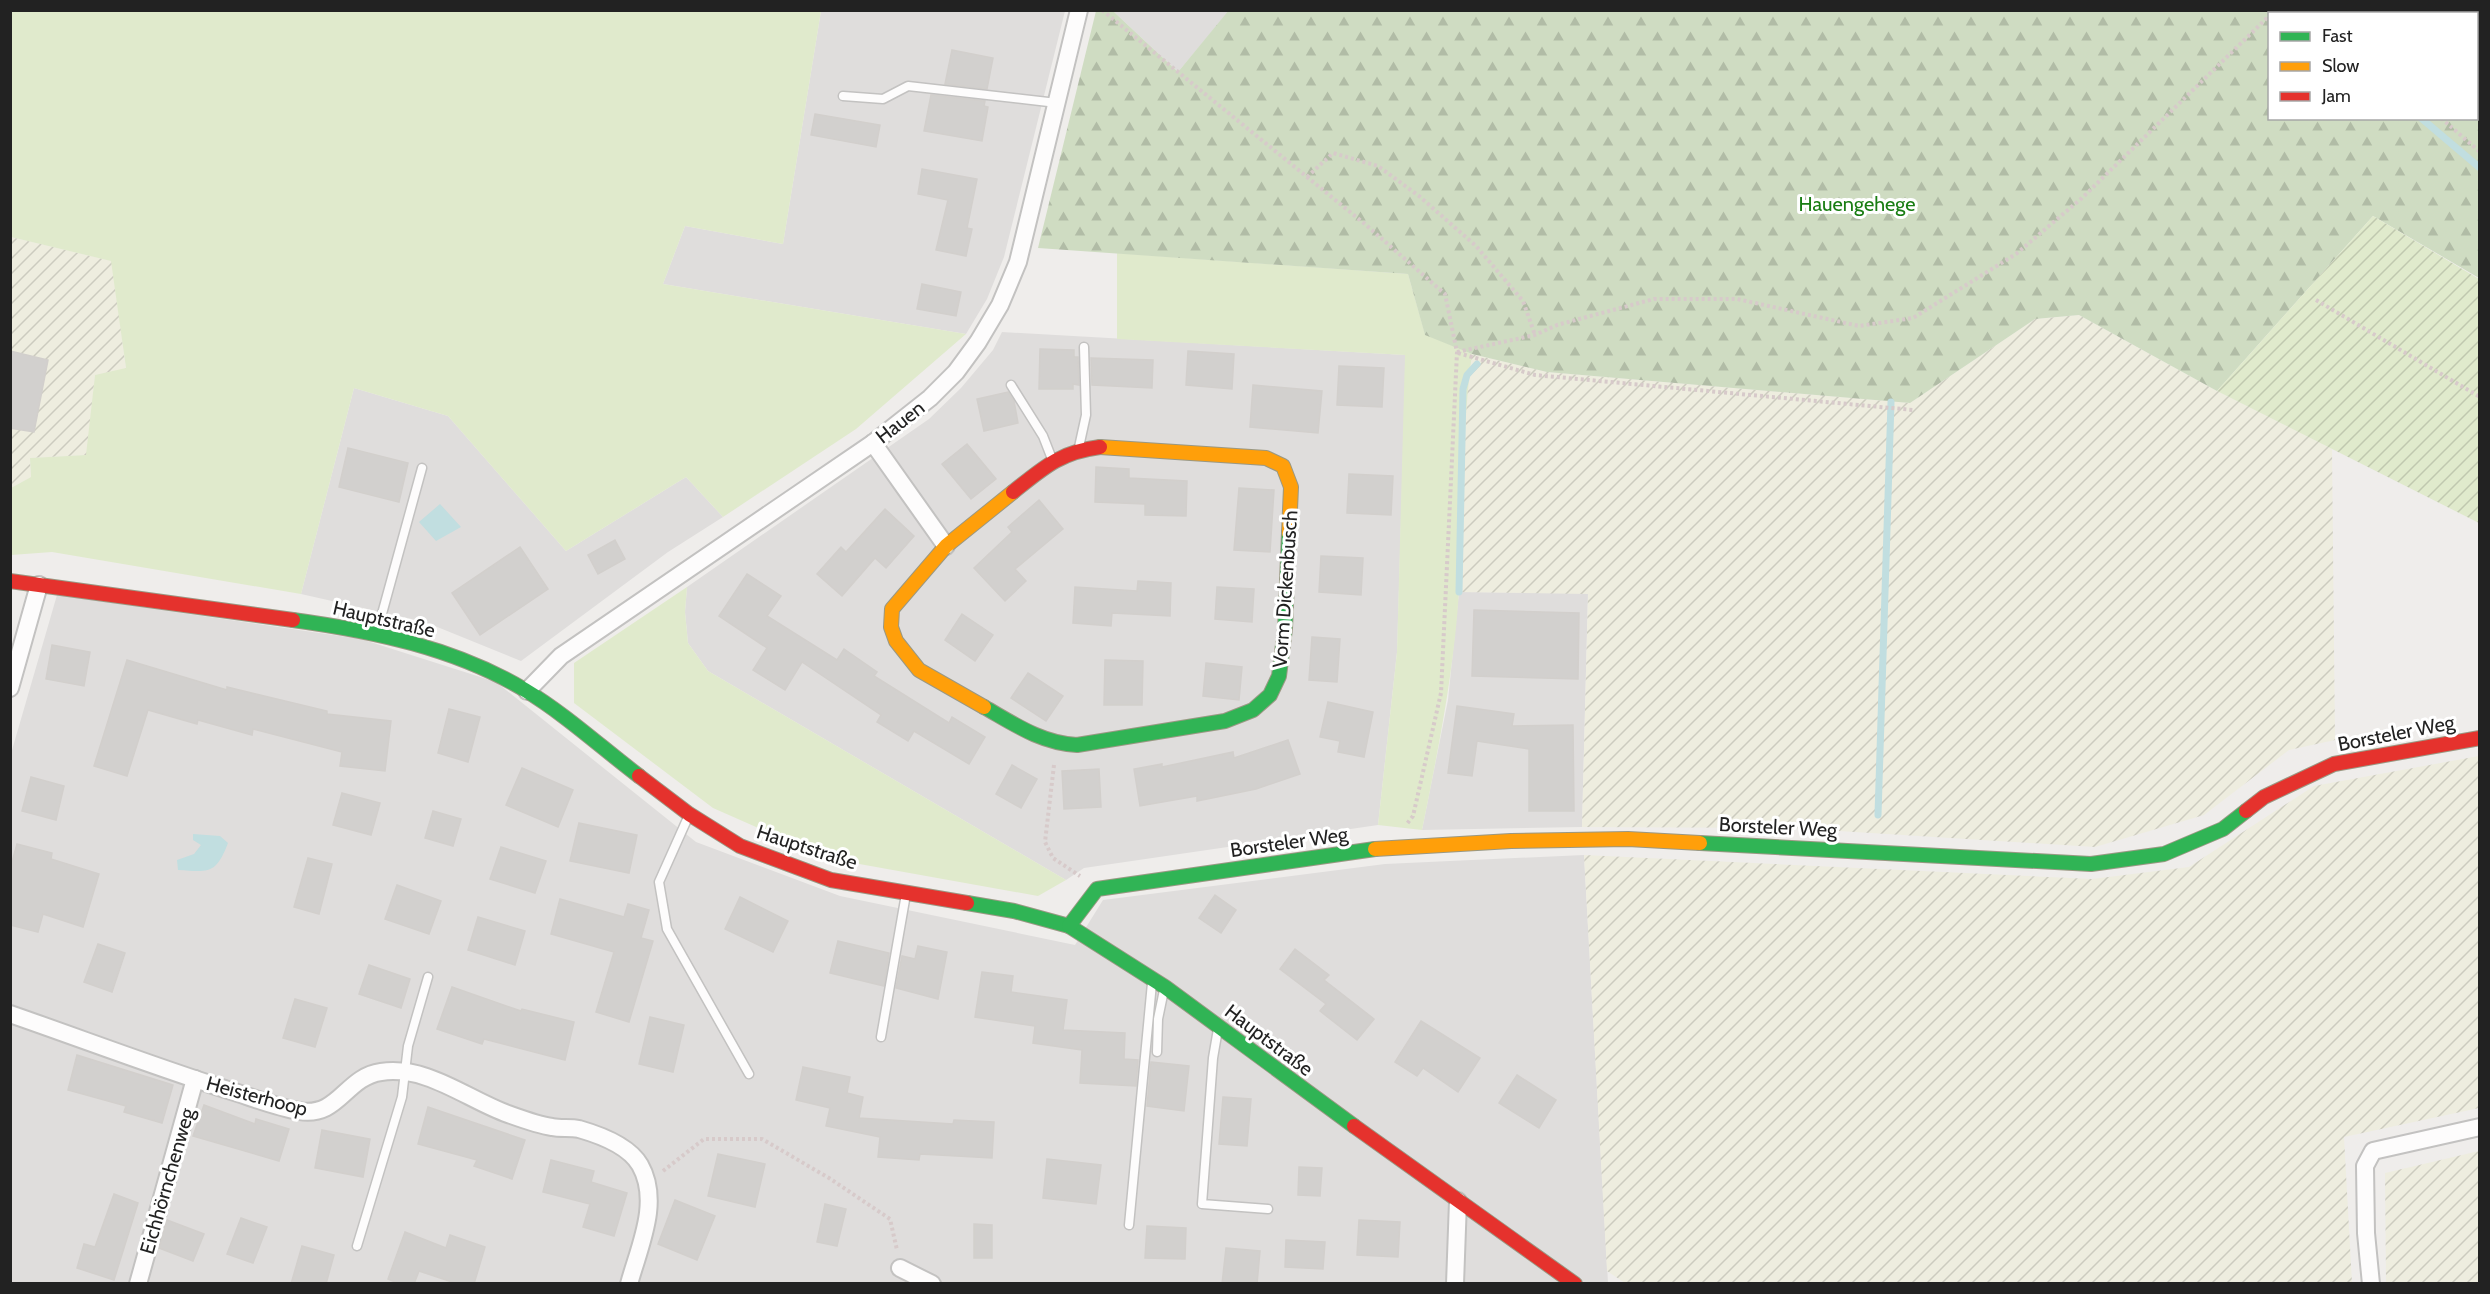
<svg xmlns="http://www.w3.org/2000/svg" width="2490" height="1294" viewBox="0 0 2490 1294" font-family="Cabin,sans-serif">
  <defs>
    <pattern id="farmland-furrows" width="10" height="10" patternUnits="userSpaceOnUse" patternTransform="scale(1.5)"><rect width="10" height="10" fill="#eeeddf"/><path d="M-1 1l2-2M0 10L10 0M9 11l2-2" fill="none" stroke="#cccbbf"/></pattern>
    <pattern id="forest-firs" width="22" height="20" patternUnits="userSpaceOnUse" patternTransform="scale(1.5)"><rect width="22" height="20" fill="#cfdcc2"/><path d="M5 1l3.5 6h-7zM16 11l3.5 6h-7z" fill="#b1bca6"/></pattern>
    <pattern id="garden-furrows" width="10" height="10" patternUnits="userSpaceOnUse" patternTransform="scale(1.5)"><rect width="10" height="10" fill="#e0eacc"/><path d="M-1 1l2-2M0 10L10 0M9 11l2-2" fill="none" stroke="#c0c8af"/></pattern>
  </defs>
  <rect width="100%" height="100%" fill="#efedeb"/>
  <g fill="#dfdddc">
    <polygon points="821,11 1065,11 1004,257 987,299 966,334 663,284 685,226 783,244"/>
    <polygon points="1113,11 1229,11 1178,72"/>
    <polygon points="1002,332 1406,355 1397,652 1378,825 1084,868 1066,880 708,671 688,643 685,612 687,587 929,419 961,388 993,350"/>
    <polygon points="354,388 448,416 566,551 686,477 723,517 668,552 521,661 425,622 301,594"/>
    <polygon points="1459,592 1588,593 1582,827 1422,830 1448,700"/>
    <polygon points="57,595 361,639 496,682 696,842 840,896 1075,945 1103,900 1385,864 1584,855 1608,1283 11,1283 10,757"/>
  </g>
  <g fill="url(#farmland-furrows)">
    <polygon points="11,237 112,261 126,369 95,375 87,455 30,458 31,477 11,488"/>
    <polygon points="2079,315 2217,391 2332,449 2335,740 2289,750 2204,815 2095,847 1791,828 1582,827 1588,594 1459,592 1467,390 1472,354 1547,372 1910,403 2035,319"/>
    <polygon points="2479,756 2479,1108 2344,1137 2352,1283 1625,1283 1607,1271 1584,855 2092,879 2189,867 2314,786"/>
    <polygon points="2479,1151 2479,1283 2386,1283 2385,1173"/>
  </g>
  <g fill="#e0eacc">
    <polygon points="11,10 821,11 783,244 685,226 663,284 966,334 856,429 723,517 686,477 566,551 448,416 354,388 301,594 52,552 11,555 11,488 31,477 30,458 86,455 95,375 126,368 111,261 11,237"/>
    <path d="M1117 253 1408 274 1425 334 1472 354C1461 433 1465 512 1459 591 1454 672 1438 751 1422 830L1378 825 1397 652 1405 355 1117 339Z"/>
    <polygon points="687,587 685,612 688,643 708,671 1066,880 1038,896 826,858 713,808 574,703 574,663"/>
  </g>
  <path fill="url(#forest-firs)" fill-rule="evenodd" d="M1229 10 2479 11V278L2373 216 2217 391 2079 315 2035 319 1910 403 1547 372 1472 354 1425 335 1408 274 1038 248 1096 11H1113L1178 72ZM2270 14H2476V118H2270Z"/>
  <polygon fill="url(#garden-furrows)" points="2373,216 2479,279 2479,523 2217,391"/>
  <g fill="#c1dee0">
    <polygon points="440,504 461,527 436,541 419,522"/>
    <path d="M193 834 220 836 228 843C216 874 210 872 178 870L177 860 194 854 201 845 193 840Z"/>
  </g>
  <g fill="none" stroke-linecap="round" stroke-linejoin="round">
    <g stroke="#c1dee0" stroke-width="7">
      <polyline points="2291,10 2294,14"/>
      <polyline points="2421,118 2480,168"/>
      <polyline points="1459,592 1463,389 1467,375 1477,364"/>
      <polyline points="1878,815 1891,402"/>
    </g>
  </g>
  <g fill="#d2d0ce" stroke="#d2cfcc" stroke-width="1.5">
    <polygon points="952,50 993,58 987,89 945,84"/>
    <polygon points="931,95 985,101 984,106 988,107 982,141 924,131"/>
    <polygon points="815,114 880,125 876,147 811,135"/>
    <polygon points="922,169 977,179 967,228 972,229 966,256 936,250 948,200 918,194"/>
    <polygon points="922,284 961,292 956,316 917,309"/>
    <polygon points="1040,349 1074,350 1074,357 1078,357 1079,385 1073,384 1073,389 1039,389"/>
    <polygon points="10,351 48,360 34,432 10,428"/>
    <polygon points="1188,351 1234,354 1232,389 1186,385"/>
    <polygon points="1091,358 1153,360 1152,388 1092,385"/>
    <polygon points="1339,366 1384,368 1382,407 1337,405"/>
    <polygon points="1253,385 1322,391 1318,433 1250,427"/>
    <polygon points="1008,392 1014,401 1018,423 984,431 977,399"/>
    <polygon points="967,444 996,479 971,499 942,464"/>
    <polygon points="348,448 408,463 399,502 339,487"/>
    <polygon points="1096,467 1129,469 1129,478 1187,481 1186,516 1145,515 1145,504 1095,502"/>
    <polygon points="1349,474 1393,476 1391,515 1347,513"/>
    <polygon points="1239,488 1274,490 1270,552 1234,550"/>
    <polygon points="1039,500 1063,529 1015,569 1026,581 1005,601 974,568 1012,532 1008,527"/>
    <polygon points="885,509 914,536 886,568 875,558 842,596 817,574 841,547 846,552"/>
    <polygon points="615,540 625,559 598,574 588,555"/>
    <polygon points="520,547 548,589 480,635 452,593"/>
    <polygon points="1321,556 1363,558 1361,595 1319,592"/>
    <polygon points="747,574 781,596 767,616 837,660 844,649 877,672 874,676 949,723 952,717 985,737 969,764 914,731 908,741 877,722 881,715 802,662 785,690 753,670 767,648 719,616"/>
    <polygon points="1138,581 1171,583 1170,616 1112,613 1111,626 1073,623 1075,587 1137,591"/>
    <polygon points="1217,587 1254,589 1252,622 1215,619"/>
    <polygon points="1474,610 1579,613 1578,679 1472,676"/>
    <polygon points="962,614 993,635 975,661 945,640"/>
    <polygon points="1312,637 1340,639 1337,682 1309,680"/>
    <polygon points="52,645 90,652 84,686 46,679"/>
    <polygon points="127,660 227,690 227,687 327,711 327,714 391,721 385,771 340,766 342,752 253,729 252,735 198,720 197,724 148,710 127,776 94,766"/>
    <polygon points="1105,660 1143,661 1142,705 1104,705"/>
    <polygon points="1206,663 1242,667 1239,700 1203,696"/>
    <polygon points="1028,673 1063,696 1046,721 1011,698"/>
    <polygon points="1328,702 1373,712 1364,757 1338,752 1340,741 1320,737"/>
    <polygon points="1457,706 1514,714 1512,726 1573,725 1574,811 1529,811 1529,749 1477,741 1472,776 1448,773"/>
    <polygon points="449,709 480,717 468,762 438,753"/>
    <polygon points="1288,740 1300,774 1256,789 1197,801 1197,796 1140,806 1134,769 1162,764 1162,767 1233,752 1234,758"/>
    <polygon points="1012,765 1037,779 1021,808 996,794"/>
    <polygon points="522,768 573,790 558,827 506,805"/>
    <polygon points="1099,769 1101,807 1064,809 1062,771"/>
    <polygon points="31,777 64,786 56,820 22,811"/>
    <polygon points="342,793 380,803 371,835 333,825"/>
    <polygon points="433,811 461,819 453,846 425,838"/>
    <polygon points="579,823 637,835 629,873 570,861"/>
    <polygon points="17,844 52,853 51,859 99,874 83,927 43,914 38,932 10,925 10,869"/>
    <polygon points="501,847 546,861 535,893 490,879"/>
    <polygon points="308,858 332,864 319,914 294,907"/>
    <polygon points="397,885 441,901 429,934 385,919"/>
    <polygon points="1215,895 1236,910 1221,933 1199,918"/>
    <polygon points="740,897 788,921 773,952 725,929"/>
    <polygon points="560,899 624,917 628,904 649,910 641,938 653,941 629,1022 596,1012 614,952 551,934"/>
    <polygon points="478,917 525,931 515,965 468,950"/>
    <polygon points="838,941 889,953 884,986 830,973"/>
    <polygon points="98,944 125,953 112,992 84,982"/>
    <polygon points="918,946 947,952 938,999 896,988 902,956 915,959"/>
    <polygon points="1295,949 1329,975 1324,980 1374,1019 1357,1040 1320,1011 1326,1004 1280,969"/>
    <polygon points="369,965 410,979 401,1008 359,994"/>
    <polygon points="982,972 1013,976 1011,992 1067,1000 1063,1030 1125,1033 1124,1059 1138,1060 1136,1086 1080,1083 1082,1050 1033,1043 1035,1026 975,1017"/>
    <polygon points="452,987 521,1011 522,1009 574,1022 565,1060 484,1039 482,1044 437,1029"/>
    <polygon points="295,999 327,1008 315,1047 283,1038"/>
    <polygon points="650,1017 684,1025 673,1072 639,1064"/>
    <polygon points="1421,1021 1480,1058 1458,1092 1423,1068 1417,1076 1395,1062"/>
    <polygon points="77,1055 173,1085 162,1123 124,1112 126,1106 68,1090"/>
    <polygon points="1151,1062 1189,1066 1184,1111 1147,1106"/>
    <polygon points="803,1067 850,1077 847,1093 863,1097 859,1118 953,1124 954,1120 994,1122 992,1158 920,1154 919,1160 878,1157 880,1137 826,1126 830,1108 796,1100"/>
    <polygon points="1517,1075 1556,1100 1539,1128 1499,1103"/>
    <polygon points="1223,1097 1251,1099 1247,1146 1219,1144"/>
    <polygon points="204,1105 255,1124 256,1119 289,1129 279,1161 193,1136"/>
    <polygon points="428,1107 525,1140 512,1179 474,1166 477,1160 418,1144"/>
    <polygon points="322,1130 370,1139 363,1177 315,1168"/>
    <polygon points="718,1154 765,1164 755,1207 708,1196"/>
    <polygon points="1047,1159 1101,1165 1096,1204 1043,1198"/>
    <polygon points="551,1160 594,1171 591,1182 627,1193 614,1236 583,1227 590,1204 543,1192"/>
    <polygon points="1299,1167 1322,1168 1320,1196 1298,1195"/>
    <polygon points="114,1194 138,1203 114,1280 77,1268 84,1244 95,1247"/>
    <polygon points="675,1200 715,1216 697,1260 658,1244"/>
    <polygon points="825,1204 846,1209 837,1246 817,1242"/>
    <polygon points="241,1218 267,1227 253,1263 227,1254"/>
    <polygon points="167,1220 204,1234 193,1261 159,1248"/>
    <polygon points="1359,1220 1400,1222 1398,1257 1357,1255"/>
    <polygon points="974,1224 992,1225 992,1258 974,1258"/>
    <polygon points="1147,1226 1186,1228 1185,1259 1145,1258"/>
    <polygon points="405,1232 446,1248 450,1235 485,1247 474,1284 458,1284 419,1271 414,1284 400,1284 388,1279"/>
    <polygon points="1286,1240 1325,1242 1323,1269 1285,1267"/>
    <polygon points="302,1246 334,1255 326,1284 291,1284"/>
    <polygon points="1226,1248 1260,1251 1257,1284 1222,1284"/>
  </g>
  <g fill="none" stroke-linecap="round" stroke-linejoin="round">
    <defs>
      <g id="lane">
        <polyline points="843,96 883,99 908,86 1057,103"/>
        <polyline points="1011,385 1043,436 1052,459"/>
        <polyline points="1079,447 1086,415 1084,347"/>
        <polyline points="377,632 422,468"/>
        <polyline points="689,815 659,882 667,929 749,1074"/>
        <polyline points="1218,1029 1213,1058 1202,1204 1268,1209"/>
        <polyline points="881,1037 906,894"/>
        <polyline points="1157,1052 1158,1019 1164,990"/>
        <polyline points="1129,1225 1152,983"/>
        <polyline points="357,1246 402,1097 408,1046 428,977"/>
      </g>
      <g id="street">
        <polyline points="873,443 946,546"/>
        <polyline points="10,688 39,585"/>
        <polyline points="527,691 561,656 873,443 930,398 956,372 978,342 1000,305 1018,262 1079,10"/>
        <path d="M10 1014C82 1039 153 1066 225 1089 249 1096 274 1107 299 1111 339 1118 345 1077 381 1072 427 1065 468 1100 508 1114 522 1119 538 1125 552 1127 561 1129 570 1127 579 1129 600 1135 629 1146 640 1165 661 1202 639 1247 629 1284"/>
        <polyline points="900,1268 932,1284"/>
        <polyline points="138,1284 195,1079"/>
        <polyline points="1455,1284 1458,1201"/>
        <polyline points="2371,1284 2366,1233 2365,1166 2373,1151 2480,1127"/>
      </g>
      <g id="fast">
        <path d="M293 620C373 631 455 648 525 690 565 714 602 748 639 776"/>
        <path d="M984 707C1014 724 1041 743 1077 745L1225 721 1253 710 1270 695 1279 676 1285 629 1289 533"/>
        <polyline points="1700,843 2091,864 2164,854 2223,829 2246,811"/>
        <polyline points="967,903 1014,911 1069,926 1165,987 1354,1126"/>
        <polyline points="1069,926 1097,889 1375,849"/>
      </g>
      <g id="slow">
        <polyline points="1100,447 1266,458 1283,466 1291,487 1289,533"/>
        <polyline points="984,707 919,670 896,641 891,627 892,609 946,546 1013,492"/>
        <polyline points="1375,849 1511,841 1628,839 1700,843"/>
      </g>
      <g id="jam">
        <path d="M1013 492C1043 468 1060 452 1100 447"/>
        <polyline points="10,581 293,620"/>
        <polyline points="639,776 689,814 740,846 831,880 967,903"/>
        <polyline points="2246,811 2264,797 2334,764 2480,738"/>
        <polyline points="1354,1126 1575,1284"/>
      </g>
    </defs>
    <use href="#lane" stroke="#c3c2c1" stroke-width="11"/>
    <use href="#street" stroke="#c3c2c1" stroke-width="20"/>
    <use href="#fast" stroke="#9a9883" stroke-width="16"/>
    <use href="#slow" stroke="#9a9883" stroke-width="16"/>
    <use href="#jam" stroke="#9a9883" stroke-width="16"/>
    <g stroke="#d7caca" stroke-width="4" stroke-dasharray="3 3" stroke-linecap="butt">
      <polyline points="1102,10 1366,225 1445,294 1457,352 1441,693 1413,816 1406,825"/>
      <polyline points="2309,10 2313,14"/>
      <polyline points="2441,118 2480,152"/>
      <polyline points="1307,177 1333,153 1378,166 1419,196 1476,246 1523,301 1535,335"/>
      <polyline points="2316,300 2480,397"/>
      <polyline points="1457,352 1535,335 1557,325 1654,299 1737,299 1859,326 1913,318 2016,254 2082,198 2270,15"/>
      <polyline points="1458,353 1535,375 1913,410"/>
      <polyline points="1054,765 1045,842 1053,858 1080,876"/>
      <polyline points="663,1171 704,1139 762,1139 829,1178 890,1219 897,1250"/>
    </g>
    <use href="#lane" stroke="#fdfcfc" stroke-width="8"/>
    <use href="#street" stroke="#fdfcfc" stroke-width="16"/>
    <use href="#fast" stroke="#30b455" stroke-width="14"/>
    <use href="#slow" stroke="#ff9f0a" stroke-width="14"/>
    <use href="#jam" stroke="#e5322d" stroke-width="14"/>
  </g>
  <g text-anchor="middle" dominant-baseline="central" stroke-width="6" stroke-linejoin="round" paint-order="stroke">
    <g font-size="20" fill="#197d13" stroke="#fff">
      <text x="1857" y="204">Hauengehege</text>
    </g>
    <g font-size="20" fill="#222" stroke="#fff">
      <text transform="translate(900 422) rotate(-38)">Hauen</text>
      <text transform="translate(1285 589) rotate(-86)">Vorm Dickenbusch</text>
      <text transform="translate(384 619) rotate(13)">Hauptstraße</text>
      <text transform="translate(2396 733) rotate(-11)">Borsteler Weg</text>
      <text transform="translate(1778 827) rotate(3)">Borsteler Weg</text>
      <text transform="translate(1289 842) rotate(-8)">Borsteler Weg</text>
      <text transform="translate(807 847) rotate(18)">Hauptstraße</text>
      <text transform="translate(1269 1040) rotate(37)">Hauptstraße</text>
      <text transform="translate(257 1096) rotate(15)">Heisterhoop</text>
      <text transform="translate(167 1181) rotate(-74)">Eichhörnchenweg</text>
    </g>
  </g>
  <rect width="2490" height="1294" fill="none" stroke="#222222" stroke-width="24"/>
  <rect x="2268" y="12" width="210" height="108" fill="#ffffff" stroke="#a7a7a7" stroke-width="1.5"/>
  <rect x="2280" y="32" width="30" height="9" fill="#30b455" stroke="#a7a7a7" stroke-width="1.5"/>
  <text x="2322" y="42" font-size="18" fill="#222222">Fast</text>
  <rect x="2280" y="62" width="30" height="9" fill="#ff9f0a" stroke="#a7a7a7" stroke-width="1.5"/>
  <text x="2322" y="72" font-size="18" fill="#222222">Slow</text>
  <rect x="2280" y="92" width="30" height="9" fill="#e5322d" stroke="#a7a7a7" stroke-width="1.5"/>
  <text x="2322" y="102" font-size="18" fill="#222222">Jam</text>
</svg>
